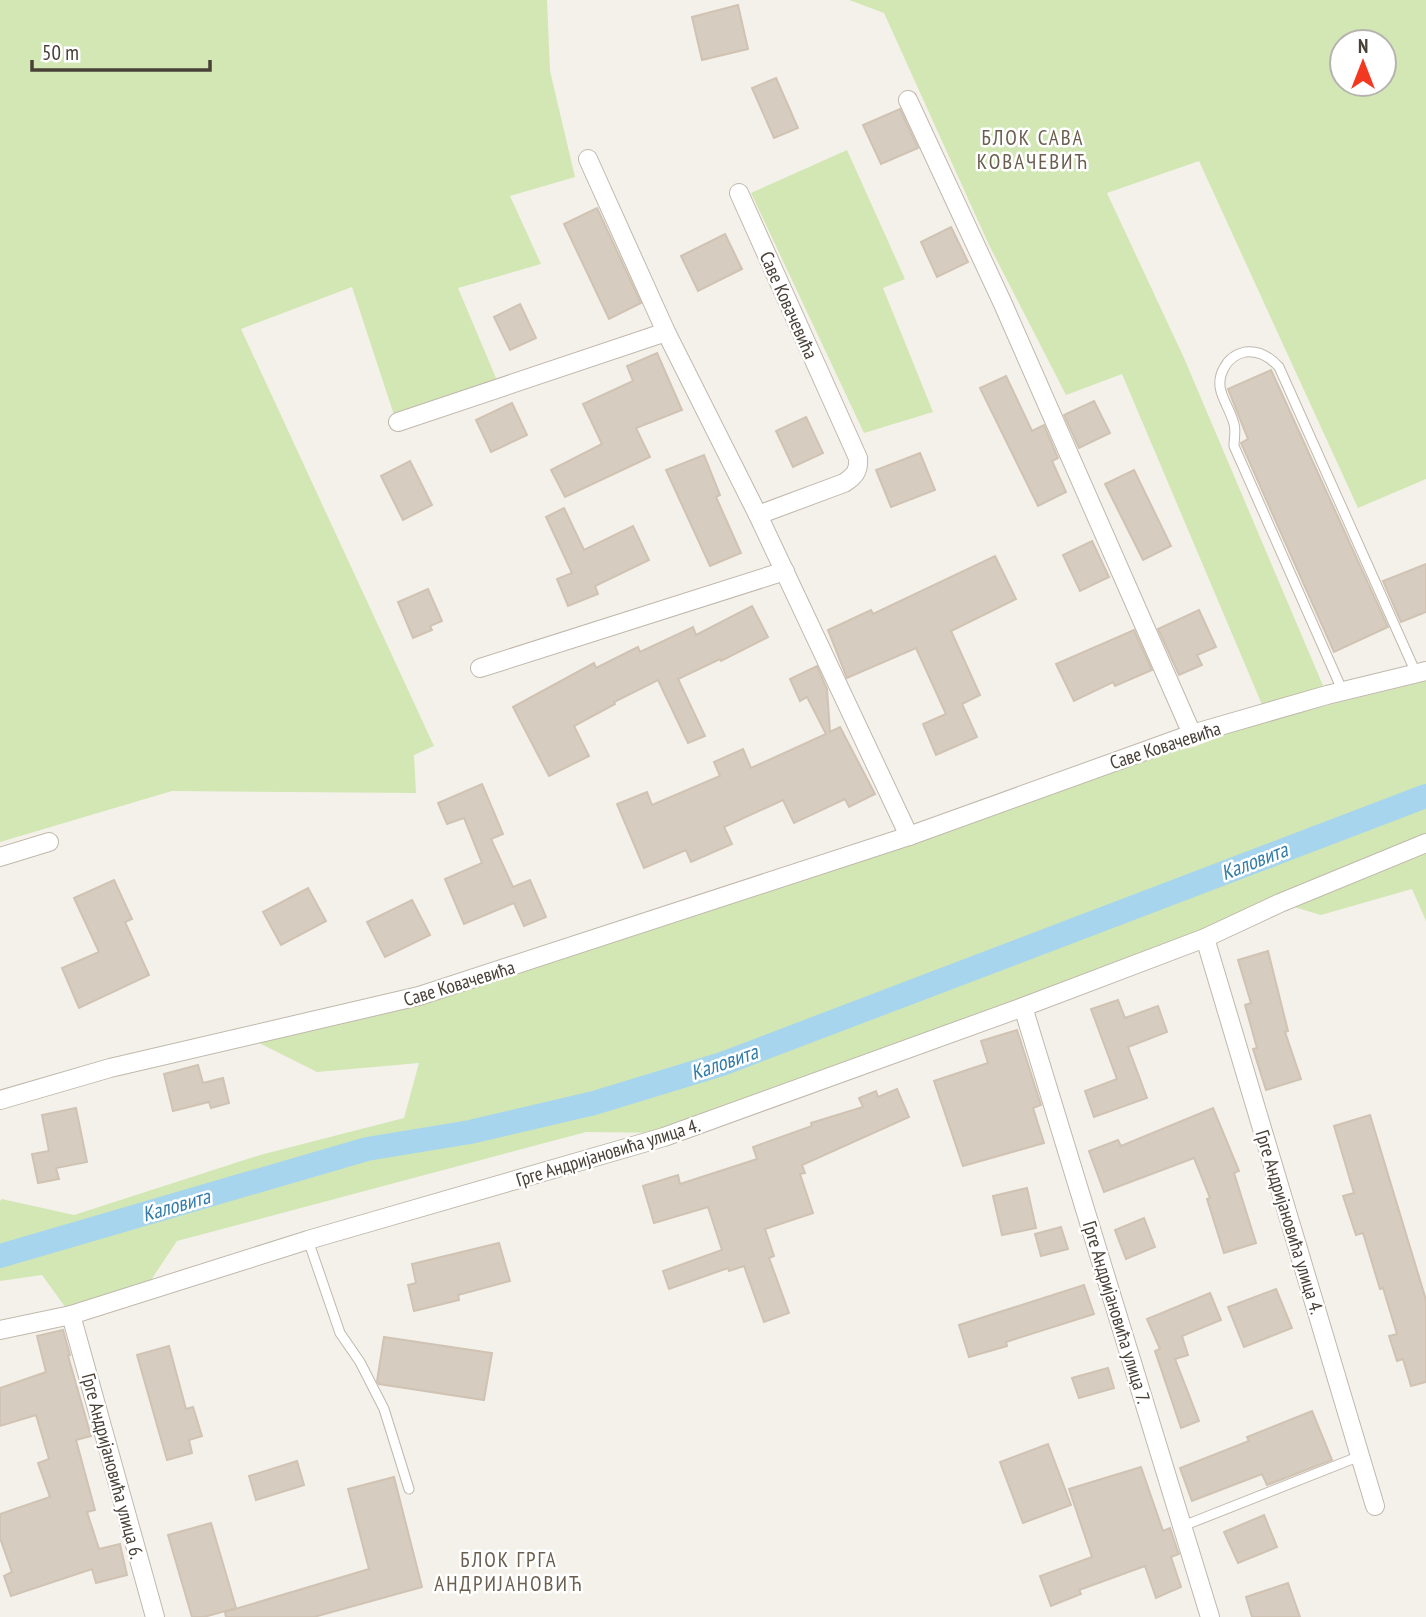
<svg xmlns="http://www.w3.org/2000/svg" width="1426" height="1617" viewBox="0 0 1426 1617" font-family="'PT Sans Narrow',sans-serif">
  <rect width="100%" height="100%" fill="#f4f1ea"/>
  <g fill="#d2e7b4" fill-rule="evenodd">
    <polygon points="0,0 547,0 550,71 575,177 510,196 541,264 458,288 499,385 396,421 352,287 241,329 434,746 414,755 416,793 172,791 0,842"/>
    <path d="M849 0H1426V479L1358 508 1199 161 1107 193 1184 358 1327 695 1266 714 1122 374 1066 395 989 245 884 13ZM1342 42H1384V84H1342Z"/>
    <polygon points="847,150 905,279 883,288 933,412 864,433 751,193"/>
    <polygon points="1426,681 1426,921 1412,889 1321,915 1280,903 675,1133 586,1132 177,1241 143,1292 71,1315 42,1275 0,1281 0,1201 2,1199 74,1215 260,1155 404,1118 419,1063 317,1072 247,1037 424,994 1107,764 1194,747 1252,724"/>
  </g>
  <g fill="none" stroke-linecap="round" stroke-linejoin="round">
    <polyline stroke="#a8d5ee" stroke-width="24" points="0,1256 367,1149 470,1132 594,1103 722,1064 1426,796"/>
  </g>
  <g fill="#d6ccbf" stroke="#d0c3b3" stroke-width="2">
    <polygon points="738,5 748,49 702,60 692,17"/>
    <polygon points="776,78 798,128 774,138 752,88"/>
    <polygon points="900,109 918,148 881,164 863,125"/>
    <polygon points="597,208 641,303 609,319 564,224"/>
    <polygon points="951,227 968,262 937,277 921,242"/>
    <polygon points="725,234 742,269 698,291 681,256"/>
    <polygon points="520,304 536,338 510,350 494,317"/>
    <polygon points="657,353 682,410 636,428 650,457 565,497 551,470 602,444 583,404 633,381 627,366"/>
    <polygon points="1271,370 1388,627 1334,652 1241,443 1248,439 1228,389"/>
    <polygon points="1006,376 1032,431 1044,425 1058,458 1052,461 1066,492 1038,506 980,388"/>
    <polygon points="1094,401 1110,433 1079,448 1064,415"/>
    <polygon points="512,403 527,435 491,452 476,420"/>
    <polygon points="806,417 823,453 793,467 776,431"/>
    <polygon points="920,453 935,490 891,507 876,470"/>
    <polygon points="704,455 720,495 716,497 741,553 710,566 666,470"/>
    <polygon points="410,461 432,505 403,520 381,476"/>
    <polygon points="1134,470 1171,546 1143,560 1105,484"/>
    <polygon points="564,508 584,550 633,526 649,560 595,586 598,594 568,606 557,579 572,573 546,517"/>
    <polygon points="1092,541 1109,577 1080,591 1063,555"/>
    <polygon points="995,556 1016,599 951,631 980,695 962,704 977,737 936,755 923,724 946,714 916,648 847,678 828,630 871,610 873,614"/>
    <polygon points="1426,564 1426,612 1401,622 1383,581"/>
    <polygon points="428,589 442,621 430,626 432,630 413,638 398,602"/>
    <polygon points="752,606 768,637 721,661 720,659 678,679 705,736 688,743 658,680 614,702 615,704 574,726 589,756 549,776 513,707 594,663 596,668 638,647 640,652 693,627 696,635"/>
    <polygon points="1199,610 1216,647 1197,655 1202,665 1179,675 1158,629"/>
    <polygon points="1134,630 1152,670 1115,686 1113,682 1074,701 1056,664"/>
    <polygon points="817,666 827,689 830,732 840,727 875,794 849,807 845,799 794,823 783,800 724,827 732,844 691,862 686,850 644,868 617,804 647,792 652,805 720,776 714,762 743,749 751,768 826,734 807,697 800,701 790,679"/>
    <polygon points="482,784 503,834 491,839 513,887 530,880 546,917 524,926 514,903 464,924 445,879 482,863 464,818 447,824 438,803"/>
    <polygon points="114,880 132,919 125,922 149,975 79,1008 62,968 99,952 74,898"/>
    <polygon points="308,888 326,921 281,945 263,912"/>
    <polygon points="412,900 430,935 385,957 367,922"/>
    <polygon points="1268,951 1288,1031 1285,1032 1301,1079 1266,1090 1253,1049 1257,1048 1245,1005 1251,1003 1238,960"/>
    <polygon points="1118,1000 1125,1018 1158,1006 1167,1032 1128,1047 1147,1098 1094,1117 1085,1091 1117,1079 1091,1009"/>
    <polygon points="1017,1030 1041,1105 1033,1108 1044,1143 963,1166 934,1081 988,1063 981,1041"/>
    <polygon points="198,1065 203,1083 223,1078 229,1103 211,1108 209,1102 173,1111 164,1074"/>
    <polygon points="897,1089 909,1117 802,1165 805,1173 800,1174 813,1213 765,1229 774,1256 769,1258 789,1313 764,1322 744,1266 729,1271 728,1268 669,1289 663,1271 722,1250 708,1207 654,1223 643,1186 678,1175 680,1184 757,1159 753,1147 812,1126 811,1123 863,1107 859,1098 876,1091 878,1097"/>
    <polygon points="76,1108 87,1162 56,1168 59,1179 38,1183 32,1154 49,1151 42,1115"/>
    <polygon points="1213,1108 1239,1171 1234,1173 1256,1243 1224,1253 1207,1199 1210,1198 1194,1158 1104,1192 1089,1151 1118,1140 1121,1146"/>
    <polygon points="1370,1115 1426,1300 1426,1382 1411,1386 1403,1359 1397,1361 1389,1336 1397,1334 1383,1288 1380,1289 1363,1233 1356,1235 1343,1196 1354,1193 1334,1126"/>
    <polygon points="1027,1188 1036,1228 1002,1235 993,1196"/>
    <polygon points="1144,1218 1155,1247 1126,1259 1115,1230"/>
    <polygon points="1061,1227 1068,1249 1041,1256 1035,1234"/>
    <polygon points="499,1243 510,1281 458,1295 459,1300 414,1311 408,1285 416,1283 412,1264"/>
    <polygon points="1084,1285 1094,1314 1006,1342 1007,1346 969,1357 959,1325"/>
    <polygon points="1276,1289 1292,1328 1244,1347 1228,1307"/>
    <polygon points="1210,1293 1221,1320 1182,1336 1188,1355 1175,1359 1199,1421 1181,1428 1155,1351 1160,1349 1147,1319"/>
    <polygon points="63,1330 70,1355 68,1356 91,1436 76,1440 95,1510 87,1512 99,1549 120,1544 127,1575 96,1583 92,1569 11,1596 4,1576 12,1572 0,1538 0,1514 50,1497 38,1463 49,1459 36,1415 0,1426 0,1388 46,1372 37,1336"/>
    <polygon points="384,1337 492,1353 484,1400 379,1384 377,1381"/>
    <polygon points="169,1346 186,1409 193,1407 202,1436 189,1440 192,1453 167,1460 137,1355"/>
    <polygon points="1108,1368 1114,1388 1079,1398 1072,1378"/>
    <polygon points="1312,1411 1332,1460 1267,1485 1262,1474 1192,1501 1180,1468 1249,1441 1247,1437"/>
    <polygon points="1048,1444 1071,1505 1023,1523 1000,1462"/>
    <polygon points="297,1461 304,1485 256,1500 249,1476"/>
    <polygon points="1141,1467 1163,1531 1170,1528 1177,1549 1179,1554 1171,1557 1181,1587 1156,1598 1145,1566 1079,1590 1081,1594 1051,1606 1040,1576 1092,1557 1069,1489"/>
    <polygon points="394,1477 422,1587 314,1617 226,1617 225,1612 369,1569 348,1489"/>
    <polygon points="1264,1515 1277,1547 1238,1563 1224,1532"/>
    <polygon points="211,1523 236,1608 204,1617 192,1617 168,1535"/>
    <polygon points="1288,1583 1300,1617 1252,1617 1246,1597"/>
  </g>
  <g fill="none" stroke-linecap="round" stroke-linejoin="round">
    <defs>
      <g id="lane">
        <path d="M1343 692 1234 446C1234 439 1236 431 1234 424 1229 404 1212 389 1224 368 1228 360 1236 354 1245 352 1259 350 1270 357 1279 367L1416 673"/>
        <polyline points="308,1240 340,1333 360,1362 384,1409 409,1489"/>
        <polyline points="1183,1526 1360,1456"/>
      </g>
      <g id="street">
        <polyline points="908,100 1003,304 1192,734"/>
        <polyline points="588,159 666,332 758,515 909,836"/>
        <path d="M739 193 858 458C859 471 855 476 844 483L758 515"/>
        <polyline points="398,422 666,332"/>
        <polyline points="480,668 785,571"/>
        <polyline points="0,857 49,842"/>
        <polyline points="1205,938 1375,1506"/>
        <polyline points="1023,1007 1210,1617"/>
        <polyline points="0,1100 110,1068 419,996 909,836 1192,734 1327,695 1426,671"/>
        <polyline points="71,1315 155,1617"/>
        <polyline points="0,1330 71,1315 308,1240 664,1137 1023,1007 1205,938 1280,903 1426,843"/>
      </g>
    </defs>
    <use href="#lane" stroke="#c0b8ac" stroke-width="11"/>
    <use href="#street" stroke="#c0b8ac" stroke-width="20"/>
    <use href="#lane" stroke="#fff" stroke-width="9"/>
    <use href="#street" stroke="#fff" stroke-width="18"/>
  </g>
  <g text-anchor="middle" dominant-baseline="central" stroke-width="5" stroke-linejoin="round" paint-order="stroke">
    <g font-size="19" fill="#484138" stroke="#fff">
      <text transform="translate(789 305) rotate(66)">Саве Ковачевића</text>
      <text transform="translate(1165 745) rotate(-18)">Саве Ковачевића</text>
      <text transform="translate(459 983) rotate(-17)">Саве Ковачевића</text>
      <text transform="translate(608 1152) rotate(-17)">Грге Андријановића улица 4.</text>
      <text transform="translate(1290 1222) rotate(73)">Грге Андријановића улица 4.</text>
      <text transform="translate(1117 1312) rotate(73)">Грге Андријановића улица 7.</text>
      <text transform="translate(113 1466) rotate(75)">Грге Андријановића улица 6.</text>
    </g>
    <g font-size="21" letter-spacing="2" fill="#6a5e4f" stroke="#fff">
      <text x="1033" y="137">БЛОК САВА<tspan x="1033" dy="24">КОВАЧЕВИЋ</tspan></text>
      <text x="509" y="1559">БЛОК ГРГА<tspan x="509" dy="24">АНДРИЈАНОВИЋ</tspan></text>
    </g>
    <g font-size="21" font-style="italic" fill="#327ca9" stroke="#fff">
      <text transform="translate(1254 861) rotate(-21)">Каловита</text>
      <text transform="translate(724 1062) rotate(-19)">Каловита</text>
      <text transform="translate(176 1205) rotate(-16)">Каловита</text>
    </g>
  </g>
  <g transform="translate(1363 63)"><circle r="33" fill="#ffffff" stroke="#b6b3af" stroke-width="2"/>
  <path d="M0-5L12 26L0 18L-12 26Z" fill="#f33822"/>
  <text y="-10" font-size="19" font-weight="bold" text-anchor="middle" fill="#484138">N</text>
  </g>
  <path d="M32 60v10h178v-10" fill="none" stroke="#484138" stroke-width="3.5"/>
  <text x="42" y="60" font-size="21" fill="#484138" stroke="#ffffff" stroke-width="5" paint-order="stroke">50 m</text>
</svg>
